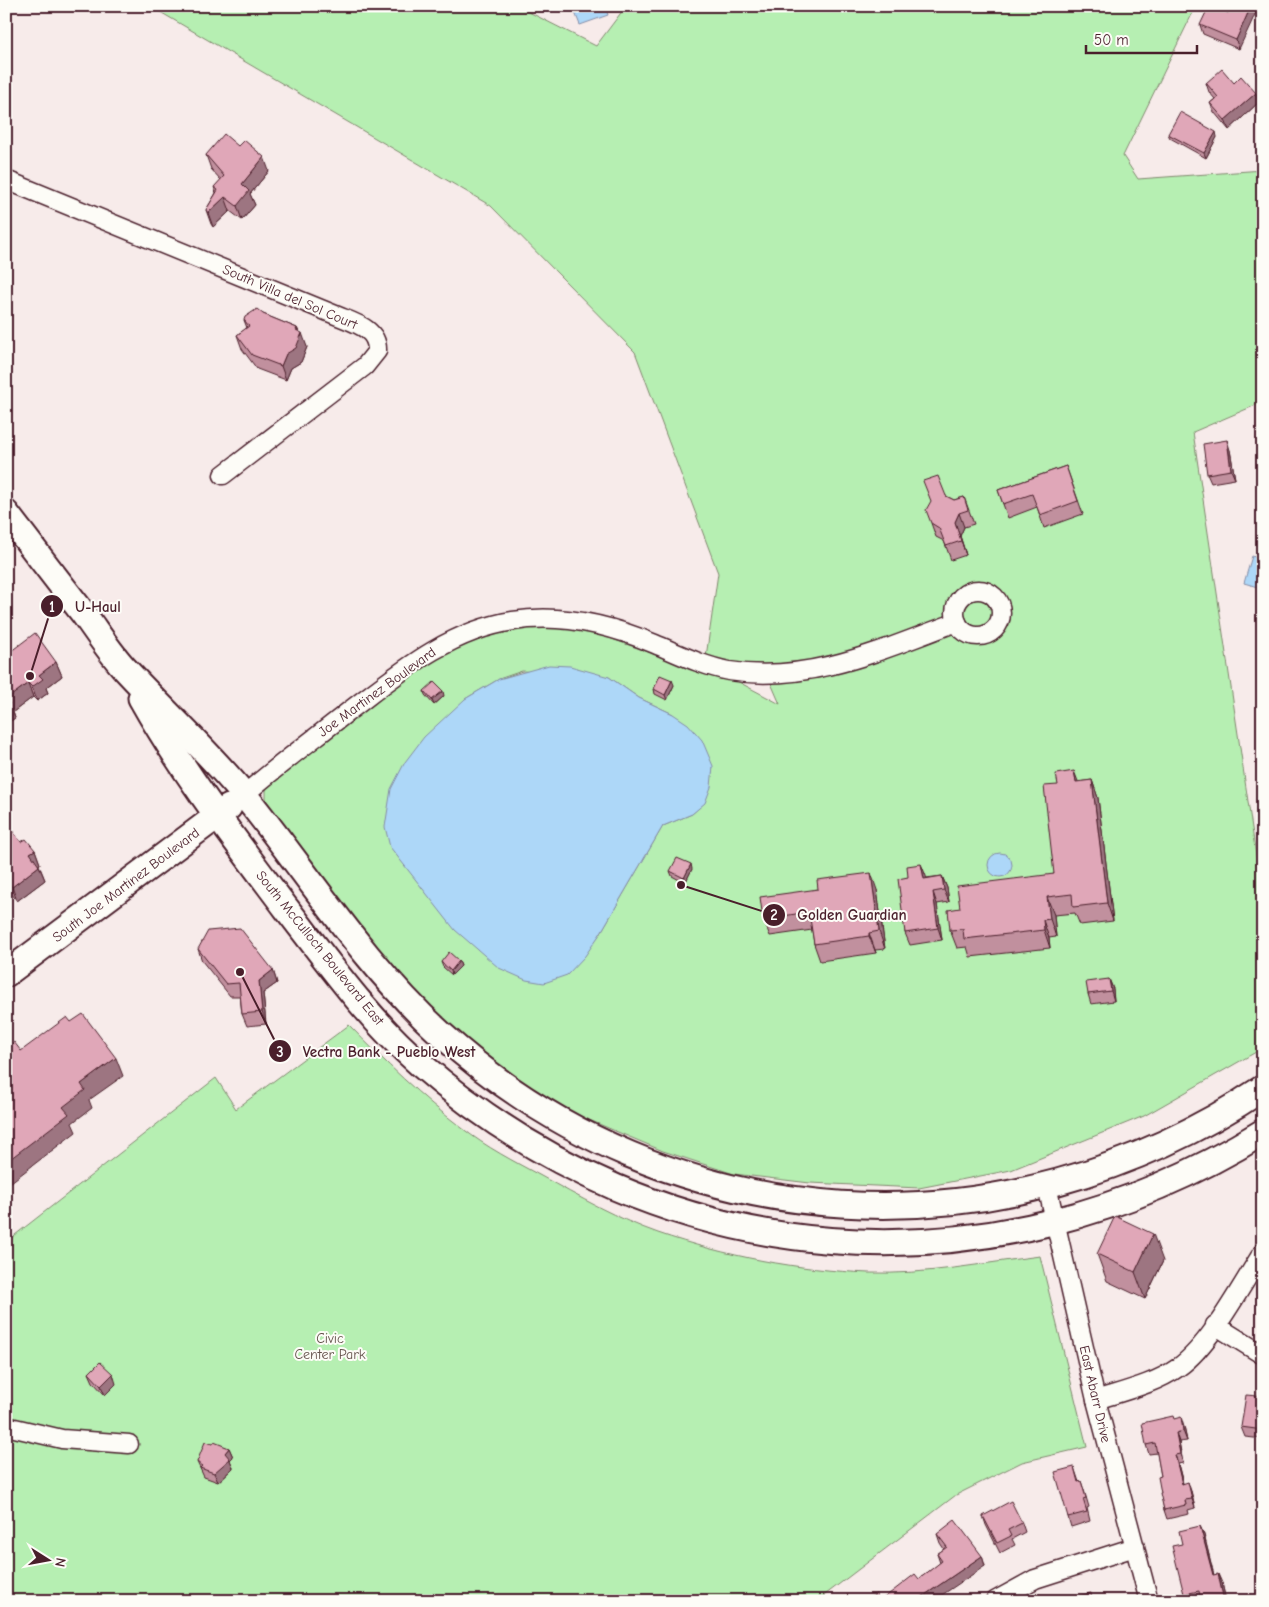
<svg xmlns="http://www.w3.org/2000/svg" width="1269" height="1607" viewBox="0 0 1269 1607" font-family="'Comic Neue',sans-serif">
  <rect width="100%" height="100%" fill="#f7ebea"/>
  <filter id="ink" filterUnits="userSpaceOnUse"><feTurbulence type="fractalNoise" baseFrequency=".02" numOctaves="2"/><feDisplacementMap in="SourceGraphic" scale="10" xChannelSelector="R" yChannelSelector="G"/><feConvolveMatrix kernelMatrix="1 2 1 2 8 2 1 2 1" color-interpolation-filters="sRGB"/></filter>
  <g filter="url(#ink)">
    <g fill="#b6efb2" stroke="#80876e" fill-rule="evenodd">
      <path d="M150 6H517L596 46 626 6H1196L1123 156 1138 179 1263 170V402L1193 432 1263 902V1048L1144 1116 1011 1170 919 1188 810 1183 734 1174 663 1151 544 1101 457 1040 390 971 266 804V785L436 654 511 628 549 625 584 629 685 665 733 679 780 704 767 674 706 657 718 573 635 352 491 206ZM522 671 609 677 639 698 673 714 705 802 692 814 663 826 600 934 567 975 465 699 499 679Z"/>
      <path d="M349 1025C385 1062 421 1097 462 1128 486 1147 515 1162 541 1176 579 1197 618 1219 658 1233 725 1256 798 1270 869 1273 926 1275 983 1263 1040 1256L1087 1447 1022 1462 956 1495 817 1601H6V1242L216 1078 236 1109Z"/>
    </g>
    <g fill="#add7f8" stroke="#858da6">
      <polygon points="585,6 605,6 608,15 580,25 574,10"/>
      <polygon points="1252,556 1263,560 1259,578 1263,580 1261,588 1244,583"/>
      <polygon points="549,665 570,666 609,677 639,698 673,714 688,724 702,740 713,766 711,787 705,803 692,814 663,826 600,934 585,956 567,975 544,983 526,980 499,968 455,930 390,847 385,827 391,789 405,762 424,737 465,699 499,679"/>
      <circle cx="1000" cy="865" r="12"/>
    </g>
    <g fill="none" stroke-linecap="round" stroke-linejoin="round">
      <defs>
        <g id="minor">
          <path d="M6 180 338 316C355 323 378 329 377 351L365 366 223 475"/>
          <circle cx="978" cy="613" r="23"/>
          <path d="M244 795C278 765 314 739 349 711 399 673 448 631 513 621 561 613 610 625 655 644 679 654 703 666 729 671 809 684 884 649 957 622"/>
          <polyline points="1047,1186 1096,1400 1149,1601"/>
          <polyline points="1215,1325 1263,1355"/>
          <path d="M1096 1400C1124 1391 1155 1384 1179 1367 1211 1344 1241 1286 1263 1252"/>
          <polyline points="6,1426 62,1439 129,1444"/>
          <polyline points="995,1601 1035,1579 1135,1547"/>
        </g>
        <g id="secondary">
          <path d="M6 513C32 547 57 580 83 613 97 632 110 653 126 670 165 712 208 751 245 796 309 875 364 964 440 1033 671 1243 1005 1261 1263 1088"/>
          <path d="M141 698C183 773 235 840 286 908 328 962 368 1019 420 1064 663 1275 990 1301 1263 1132"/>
          <polyline points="6,974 229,807"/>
        </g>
      </defs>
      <use href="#minor" stroke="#4a1f2b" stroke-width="21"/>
      <use href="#secondary" stroke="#4a1f2b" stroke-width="29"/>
      <use href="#minor" stroke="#fdfcf7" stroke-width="18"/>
      <use href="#secondary" stroke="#fdfcf7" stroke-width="25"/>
    </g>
    <g fill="#c1909e" stroke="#4a1f2b">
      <polygon points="1228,13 1239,49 1203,34 1200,25"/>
      <polygon points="1206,83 1234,83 1259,102 1229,130 1214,112 1210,103 1215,99 1209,92"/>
      <polygon points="1168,134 1217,137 1206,158 1170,138"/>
      <polygon points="238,146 269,171 250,194 255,205 242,220 230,211 213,227 211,224 206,210 216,193 214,187 221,180 211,169 206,155"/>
      <polygon points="263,314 297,328 307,347 301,362 291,368 286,380 257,369 242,349 237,335 247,328 244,320"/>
      <polygon points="1230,450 1235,479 1211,483 1207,474"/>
      <polygon points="1066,466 1083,514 1044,528 1037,507 1008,518 998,490"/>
      <polygon points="946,496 954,500 964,497 974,524 964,527 960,536 966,555 951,560 944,541 936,537 931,523"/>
      <polygon points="6,655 56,662 62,676 46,688 48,693 37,701 33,697 13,712 15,718 6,724"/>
      <polygon points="674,685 667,700 655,694 654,689"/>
      <polygon points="424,691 444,696 434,705 425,695"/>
      <polygon points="1092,780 1098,798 1113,921 1080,925 1075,913 1054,915 1056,937 1049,938 1050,948 970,957 967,947 957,948 950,930 960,908 1054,874 1078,782"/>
      <polygon points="6,823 21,842 35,850 40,864 39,865 45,880 17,901 6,886"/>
      <polygon points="921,864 926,878 942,876 947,888 949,902 937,904 942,940 910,945 905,933 908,877"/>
      <polygon points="692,869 685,883 672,876 670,871"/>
      <polygon points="877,890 885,949 875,950 876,953 820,961 814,944 812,930 770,936 763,919"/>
      <polygon points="198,949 273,970 277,983 263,993 266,1024 247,1026 242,1014 240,996 230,996 202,961"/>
      <polygon points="459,961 461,966 452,975 443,967 441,962"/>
      <polygon points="1109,979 1113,989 1114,1001 1091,1004 1088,994"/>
      <polygon points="1097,1254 1163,1261 1145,1299 1107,1281"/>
      <polygon points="89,1373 116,1384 105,1395 93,1382"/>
      <polygon points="1263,1388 1263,1439 1245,1437 1241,1427"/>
      <polygon points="1174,1419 1184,1427 1187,1441 1179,1442 1183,1463 1178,1464 1183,1483 1191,1491 1195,1508 1188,1510 1189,1514 1167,1519 1164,1510 1161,1493 1161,1476 1157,1453 1149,1454 1146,1445"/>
      <polygon points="213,1444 229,1448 233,1457 230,1460 233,1468 218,1482 204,1477 197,1462"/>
      <polygon points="1074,1467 1079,1482 1081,1481 1084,1490 1089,1507 1087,1508 1090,1521 1071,1527 1068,1517"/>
      <polygon points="983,1516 1022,1523 1025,1532 1012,1539 1015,1545 1000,1553 986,1525"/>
      <polygon points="1200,1526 1204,1535 1214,1575 1222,1583 1226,1601 1186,1601 1184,1594 1182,1544"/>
      <polygon points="937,1534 982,1556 985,1566 880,1601 919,1579 940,1563 937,1554 944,1549 940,1543"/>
    </g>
    <g fill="#9d7581" stroke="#4a1f2b">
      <polygon points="1251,6 1259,6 1239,49 1236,40"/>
      <polygon points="1256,93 1259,102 1229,130 1225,120"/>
      <polygon points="1216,132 1217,137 1206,158 1204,153"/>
      <polygon points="264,157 269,171 250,194 255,205 242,220 237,206 242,184"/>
      <polygon points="225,197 230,211 213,227 208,213"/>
      <polygon points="297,328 301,337 302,333 307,347 301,362 291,368 286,380 281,366"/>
      <polygon points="1227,440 1230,450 1235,479 1231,470"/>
      <polygon points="959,513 964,527 960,536 966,555 955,522"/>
      <polygon points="56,662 62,676 46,688 48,693 37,701 32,687 39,675"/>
      <polygon points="672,680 674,685 667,700 665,695"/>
      <polygon points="28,683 33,697 13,712 15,718 6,724 7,699"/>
      <polygon points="443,691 444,696 434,705 432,700"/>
      <polygon points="1074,771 1081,789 1076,782"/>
      <polygon points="1092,780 1098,798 1113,921 1107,903"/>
      <polygon points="35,850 40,864 35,867 30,853"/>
      <polygon points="691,864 692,869 685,883 684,878"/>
      <polygon points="921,864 926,876 928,891 924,879"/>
      <polygon points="39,866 45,880 17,901 12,887"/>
      <polygon points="871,873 877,890 885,949 879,931"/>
      <polygon points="942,876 947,888 949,902 944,890"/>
      <polygon points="933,892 937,904 942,940 938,928"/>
      <polygon points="1047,897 1054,915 1056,937 1050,919"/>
      <polygon points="1043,920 1049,938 1050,948 1044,930"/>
      <polygon points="869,933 875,950 876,953 869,936"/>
      <polygon points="459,961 461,966 452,975 451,971"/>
      <polygon points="273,970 277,983 263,993 266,1024 262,1012 259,981"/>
      <polygon points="1109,979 1113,989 1114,1001 1111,991"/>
      <polygon points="116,1058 123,1076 89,1100 92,1108 72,1123 76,1132 6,1186 6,1162 63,1107 81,1084"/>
      <polygon points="1153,1234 1163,1261 1145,1299 1135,1272"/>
      <polygon points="113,1374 116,1384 105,1395 101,1386"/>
      <polygon points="1181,1417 1184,1427 1187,1441 1183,1431"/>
      <polygon points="1176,1433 1179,1442 1183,1463 1180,1454"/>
      <polygon points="229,1448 233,1457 230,1460 233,1468 218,1482 214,1473 225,1453"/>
      <polygon points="1175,1455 1178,1464 1185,1493 1182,1484"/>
      <polygon points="1188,1482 1191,1491 1195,1508 1192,1499"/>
      <polygon points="1200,1526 1204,1535 1216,1584 1213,1575"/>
      <polygon points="982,1556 985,1566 933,1601 916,1601"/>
      <polygon points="1218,1574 1222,1583 1226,1601 1224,1601"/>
    </g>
    <g fill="#e0a7b8" stroke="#4a1f2b">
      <polygon points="1209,6 1214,6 1228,13 1231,6 1251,6 1236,40 1200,25"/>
      <polygon points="1222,69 1234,83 1241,76 1256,93 1225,120 1210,103 1218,97 1206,83"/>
      <polygon points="1180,112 1216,132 1204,153 1168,134"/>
      <polygon points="224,134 238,146 244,140 264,157 242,184 249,191 237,206 225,197 208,213 206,210 218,190 214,187 224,176 206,155"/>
      <polygon points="257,309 263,314 297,328 296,330 302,333 296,348 286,354 281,366 252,355 237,335 249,326 244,320 245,317"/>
      <polygon points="1227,440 1231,470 1207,474 1203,444"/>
      <polygon points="1066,466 1078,501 1040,515 1032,494 1003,504 998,490"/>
      <polygon points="938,476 946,496 954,500 964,497 968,510 959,513 955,522 961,541 946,546 939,528 931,523 926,510 931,501 923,481"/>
      <polygon points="35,633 56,662 39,675 43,679 32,687 28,683 7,699 10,704 6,706 6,655"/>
      <polygon points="660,675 672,680 665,695 654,689"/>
      <polygon points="434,682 443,691 432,700 424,691"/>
      <polygon points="1074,771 1076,782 1092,780 1107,903 1073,907 1072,894 1047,897 1050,919 1043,920 1044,930 964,939 963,929 950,930 948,910 960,908 957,886 1054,874 1044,786 1058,785 1056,774"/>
      <polygon points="6,823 21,842 26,839 35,850 30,853 39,866 12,887 6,879"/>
      <polygon points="677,858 691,864 684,878 670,871"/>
      <polygon points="921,864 924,879 942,876 944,890 933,892 938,928 905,933 898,879 908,877 907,866"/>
      <polygon points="871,873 879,931 869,933 869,936 814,944 809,912 763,919 760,897 818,889 817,880"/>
      <polygon points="240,928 273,970 259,981 262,1012 242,1014 239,983 226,984 198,949 208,931"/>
      <polygon points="449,952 459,961 451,971 441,962"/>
      <polygon points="1109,979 1111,991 1088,994 1086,982"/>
      <polygon points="83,1014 116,1058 81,1084 85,1090 63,1107 69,1114 6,1162 6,1048 14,1042 21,1051 67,1017 71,1022"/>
      <polygon points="1115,1216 1153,1234 1135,1272 1097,1254"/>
      <polygon points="100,1362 113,1374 101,1386 89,1373"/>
      <polygon points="1259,1387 1263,1388 1263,1430 1241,1427 1246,1395 1258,1396"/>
      <polygon points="1173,1416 1174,1419 1181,1417 1183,1431 1176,1433 1180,1454 1175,1455 1182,1484 1188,1482 1192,1499 1185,1500 1186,1505 1164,1510 1160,1493 1161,1493 1158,1477 1161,1476 1155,1443 1146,1445 1142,1423"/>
      <polygon points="205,1442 213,1444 214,1442 229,1448 225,1453 230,1459 214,1473 200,1468 202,1466 197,1462"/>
      <polygon points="1074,1467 1078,1482 1081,1481 1086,1498 1083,1499 1087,1512 1068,1517 1055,1472"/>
      <polygon points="1011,1501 1022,1523 1008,1530 1011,1536 997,1543 983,1516"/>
      <polygon points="955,1520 982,1556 916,1601 866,1601 876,1594 880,1601 915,1574 919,1579 942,1561 937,1554 947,1547 937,1534"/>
      <polygon points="1200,1526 1213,1575 1218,1574 1224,1601 1201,1601 1199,1591 1184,1594 1172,1546 1182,1544 1179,1531"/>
      <polygon points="1091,1593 1092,1601 1069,1601 1069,1598"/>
    </g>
  </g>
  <g text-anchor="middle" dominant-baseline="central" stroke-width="4" stroke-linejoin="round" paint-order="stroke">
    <g font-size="14" fill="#4a1f2b" stroke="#fdfcf7">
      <text transform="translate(290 297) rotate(23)">South Villa del Sol Court</text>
      <text transform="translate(377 692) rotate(-36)">Joe Martinez Boulevard</text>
      <text transform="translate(126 885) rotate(-37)">South Joe Martinez Boulevard</text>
      <text transform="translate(320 948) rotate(51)">South McCulloch Boulevard East</text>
      <text transform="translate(1095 1394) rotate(77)">East Abarr Drive</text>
    </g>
    <g font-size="14" fill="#65534d" stroke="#fdfcf7">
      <text x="330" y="1338">Civic<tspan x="330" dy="16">Center Park</tspan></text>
    </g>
  </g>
  <path fill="none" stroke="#4a1f2b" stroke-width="2" d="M30 676L52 606M681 885L774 915M240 972L280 1051"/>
  <g fill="#4a1f2b" stroke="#fdfcf7" stroke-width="2">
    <circle cx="30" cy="676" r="5"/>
    <circle cx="681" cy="885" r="5"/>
    <circle cx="240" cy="972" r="5"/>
    <circle cx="52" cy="606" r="12"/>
    <circle cx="774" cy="915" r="12"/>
    <circle cx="280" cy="1051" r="12"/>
  </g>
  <g font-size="15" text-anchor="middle" font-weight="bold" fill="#fff">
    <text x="52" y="612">1</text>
    <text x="774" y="920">2</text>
    <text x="280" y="1057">3</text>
  </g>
  <g font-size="15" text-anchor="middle" font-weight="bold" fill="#4a1f2b" stroke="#fdfcf7" stroke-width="4" stroke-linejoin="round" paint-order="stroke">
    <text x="98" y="612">U-Haul</text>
    <text x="852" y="920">Golden Guardian</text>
    <text x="389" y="1057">Vectra Bank - Pueblo West</text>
  </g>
  <rect width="1269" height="1607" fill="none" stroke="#fdfcf7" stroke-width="25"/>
  <rect x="12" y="12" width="1244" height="1582" fill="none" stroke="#4a1f2b" stroke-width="2" filter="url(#ink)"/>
  <g transform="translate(48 1560) rotate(101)" stroke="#fdfcf7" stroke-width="4" paint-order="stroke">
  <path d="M0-4L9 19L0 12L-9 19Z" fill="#4a1f2b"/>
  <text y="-8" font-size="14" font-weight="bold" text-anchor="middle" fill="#4a1f2b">N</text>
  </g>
  <path d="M1086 45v8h111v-8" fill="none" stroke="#4a1f2b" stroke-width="2.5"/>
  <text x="1094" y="45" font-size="15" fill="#4a1f2b" stroke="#fdfcf7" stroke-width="4" paint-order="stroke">50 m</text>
</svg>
